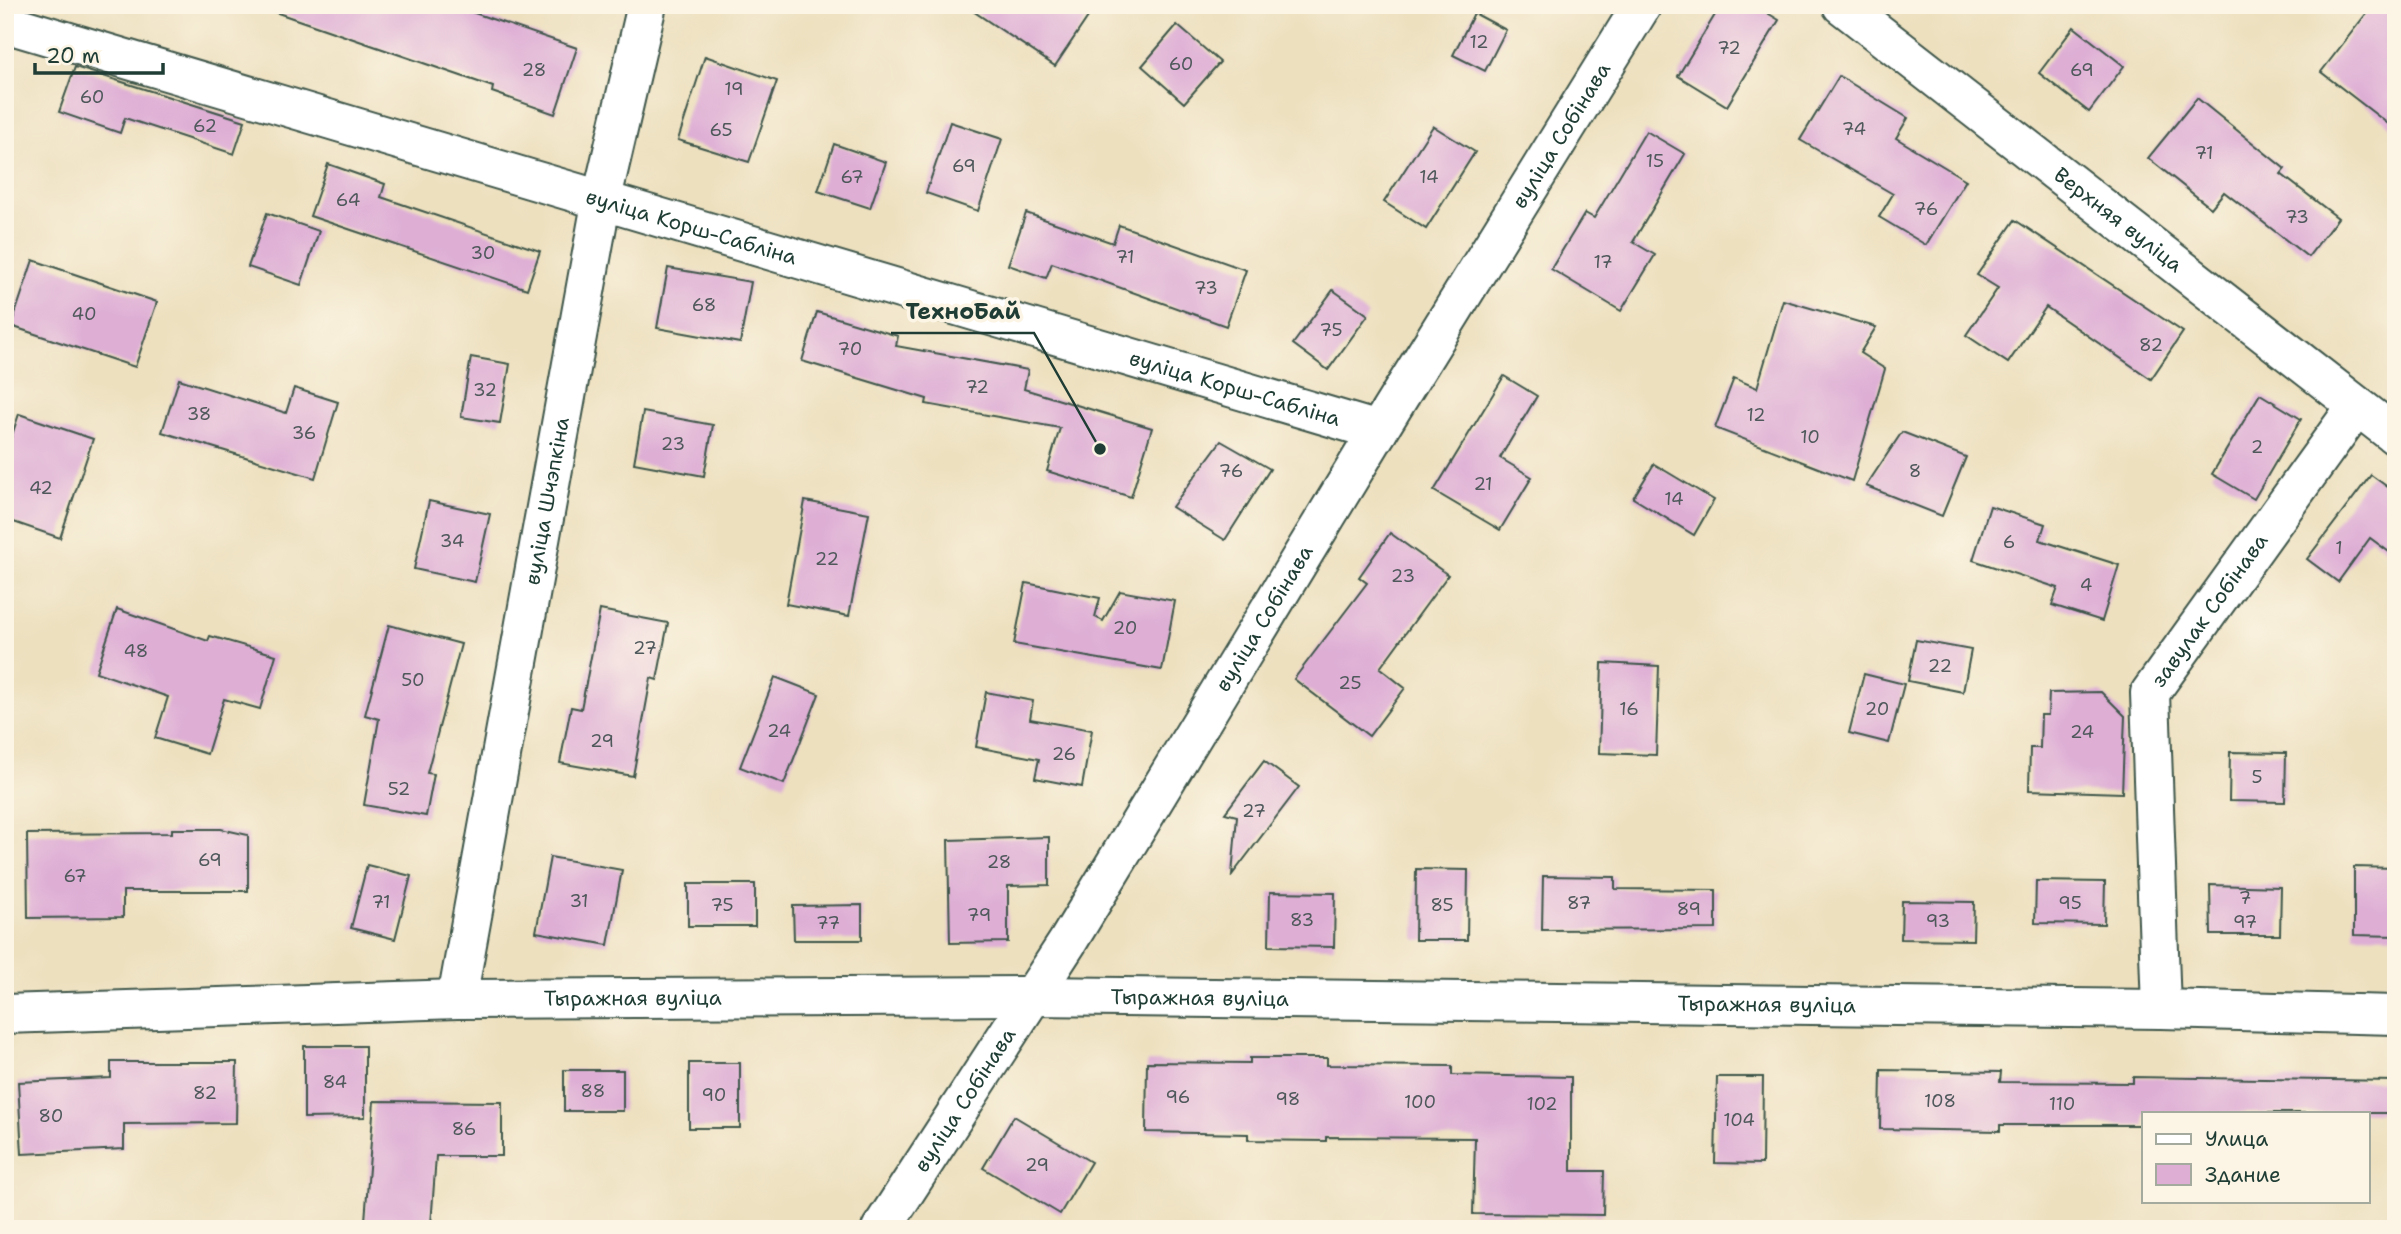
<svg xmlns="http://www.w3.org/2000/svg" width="2401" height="1234" viewBox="0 0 2401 1234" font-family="'Shantell Sans',sans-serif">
  <rect width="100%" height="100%" fill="#fcf5e5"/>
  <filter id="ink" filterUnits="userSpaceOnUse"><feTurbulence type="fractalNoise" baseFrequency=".0143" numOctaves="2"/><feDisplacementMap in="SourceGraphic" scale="14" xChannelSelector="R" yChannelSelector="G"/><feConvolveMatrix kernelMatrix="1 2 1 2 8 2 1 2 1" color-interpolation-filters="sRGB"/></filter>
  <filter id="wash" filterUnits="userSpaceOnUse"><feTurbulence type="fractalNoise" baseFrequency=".00686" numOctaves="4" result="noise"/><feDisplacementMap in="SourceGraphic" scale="28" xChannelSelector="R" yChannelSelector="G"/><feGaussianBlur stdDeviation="1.57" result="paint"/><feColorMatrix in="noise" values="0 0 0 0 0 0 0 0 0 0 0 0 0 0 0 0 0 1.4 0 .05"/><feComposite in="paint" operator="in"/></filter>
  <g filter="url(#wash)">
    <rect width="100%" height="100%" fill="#ede0bf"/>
    <g id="blocks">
      <g fill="#deaed5">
        <polygon points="273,5 451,5 577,48 555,114 492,92 493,87 272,11"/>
        <polygon points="964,5 1096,5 1055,66"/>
        <polygon points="1721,5 1754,5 1779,20 1727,106 1678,76"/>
        <polygon points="2373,5 2396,5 2396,130 2321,72"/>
        <polygon points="1474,13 1506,30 1485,71 1453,55"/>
        <polygon points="1177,25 1220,62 1184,103 1142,66"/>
        <polygon points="2074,27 2124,66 2089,112 2039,73"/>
        <polygon points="705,56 777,81 749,162 678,140"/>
        <polygon points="75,67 245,121 234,154 125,118 120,133 59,112"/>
        <polygon points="1839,76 1908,118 1896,138 1966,180 1926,245 1879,217 1893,194 1800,140"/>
        <polygon points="2197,98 2285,169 2281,174 2338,218 2308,257 2224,192 2211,208 2148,158"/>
        <polygon points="950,122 1002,139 978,211 926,193"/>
        <polygon points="1433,126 1475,152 1426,229 1384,202"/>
        <polygon points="1646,131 1685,154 1633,242 1655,255 1621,311 1551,269 1585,213 1594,218"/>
        <polygon points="834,144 886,162 870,208 818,191"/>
        <polygon points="328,164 385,184 381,197 540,251 527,289 310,216"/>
        <polygon points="267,213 319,231 301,285 248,267"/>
        <polygon points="1026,213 1113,243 1119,225 1246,270 1226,326 1052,263 1046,278 1008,265"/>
        <polygon points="2015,220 2183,332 2151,379 2046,307 2008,363 1966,335 1998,288 1977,275"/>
        <polygon points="33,260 157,302 135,367 11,326"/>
        <polygon points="668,268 751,282 740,343 657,328"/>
        <polygon points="1333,290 1368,315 1328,370 1293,344"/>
        <polygon points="1783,300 1876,327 1860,353 1885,369 1852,481 1715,428 1734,378 1757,388"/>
        <polygon points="817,312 898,336 896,346 1028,370 1024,389 1152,428 1131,497 1047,471 1060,428 926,404 927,399 802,361"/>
        <polygon points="471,357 510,364 500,423 461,417"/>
        <polygon points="1504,376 1537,396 1500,458 1532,477 1500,530 1434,491"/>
        <polygon points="179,379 286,413 294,388 338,402 315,478 162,432"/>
        <polygon points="2260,394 2301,419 2254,499 2212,474"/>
        <polygon points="643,412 713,425 704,476 634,463"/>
        <polygon points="19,414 93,439 60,538 5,519 5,456"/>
        <polygon points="1902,432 1966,457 1942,516 1866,486"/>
        <polygon points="1221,441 1270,469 1225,540 1172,507"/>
        <polygon points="1654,464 1714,500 1694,535 1633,498"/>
        <polygon points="2371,475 2396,493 2396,557 2370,538 2338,582 2307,559"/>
        <polygon points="429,501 490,514 475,582 414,569"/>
        <polygon points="805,501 869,513 849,616 786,604"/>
        <polygon points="1990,506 2045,524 2040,540 2119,565 2102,621 2052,605 2058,588 1973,560"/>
        <polygon points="1390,533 1448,575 1380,668 1405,688 1369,736 1294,679 1367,583 1359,577"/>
        <polygon points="1026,583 1100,598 1095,617 1103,621 1120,591 1175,601 1162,670 1014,644"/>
        <polygon points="117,609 208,641 210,636 276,655 260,709 224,699 207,754 155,738 168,697 96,672"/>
        <polygon points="600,610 668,623 657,680 651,678 633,776 560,763 571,707 581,709"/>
        <polygon points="389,625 461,644 427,773 434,774 426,816 364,805 379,719 365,715"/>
        <polygon points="1916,640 1971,650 1963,692 1908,681"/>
        <polygon points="1602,663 1659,666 1656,755 1599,753"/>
        <polygon points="1864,674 1904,684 1889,743 1849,733"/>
        <polygon points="775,677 819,694 784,784 740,767"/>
        <polygon points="986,692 1033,701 1030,719 1092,730 1082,787 1035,778 1039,759 976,747"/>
        <polygon points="2101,692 2125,716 2122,793 2029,790 2030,748 2040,748 2041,715 2048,715 2049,693"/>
        <polygon points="2230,752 2286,753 2285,802 2229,801"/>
        <polygon points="1264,761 1299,787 1232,875 1237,816 1225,813"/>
        <polygon points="172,829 221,829 248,835 248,891 123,891 123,917 28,918 27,834 172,833"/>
        <polygon points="1049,837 1049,885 1008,886 1008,942 950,943 948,840"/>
        <polygon points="550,857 622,870 608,945 536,932"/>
        <polygon points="367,865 411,876 395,939 351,928"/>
        <polygon points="2354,867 2396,868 2396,936 2354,935"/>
        <polygon points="1416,869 1468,870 1467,940 1415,940"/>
        <polygon points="1543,876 1615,877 1615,889 1716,890 1716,929 1542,930"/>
        <polygon points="2036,881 2105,882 2104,924 2035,923"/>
        <rect x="688" y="884" width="67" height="42"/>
        <polygon points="2210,885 2281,887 2280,935 2211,935"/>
        <polygon points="1270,892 1335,893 1334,947 1269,946"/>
        <polygon points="1902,901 1974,902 1973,940 1901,939"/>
        <polygon points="862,905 862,940 794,940 793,906"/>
        <polygon points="304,1046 365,1046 365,1117 304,1118"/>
        <polygon points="1250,1058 1327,1058 1327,1065 1452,1066 1452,1075 1571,1077 1571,1171 1604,1171 1603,1215 1473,1214 1475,1138 1326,1137 1326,1141 1248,1140 1248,1134 1146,1132 1147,1062 1250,1063"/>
        <polygon points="111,1062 237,1062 236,1123 124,1124 124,1149 22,1154 18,1082 111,1078"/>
        <rect x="689" y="1063" width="51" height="65"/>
        <rect x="564" y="1070" width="59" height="41"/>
        <polygon points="1881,1070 2001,1072 2000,1082 2133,1083 2133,1077 2396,1081 2396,1113 2144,1113 2144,1125 2000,1125 2000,1131 1880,1129"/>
        <polygon points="1717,1077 1763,1077 1762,1164 1715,1163"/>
        <polygon points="374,1101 502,1102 502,1156 436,1156 431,1225 365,1221"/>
        <polygon points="1014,1116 1091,1162 1060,1214 983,1168"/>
      </g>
    </g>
  </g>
  <g filter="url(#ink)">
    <use href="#blocks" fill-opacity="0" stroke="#3e5549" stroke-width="2"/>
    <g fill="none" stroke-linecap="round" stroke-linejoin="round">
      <defs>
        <g id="street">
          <path id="s1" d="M1842 5 2396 436"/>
          <path id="s2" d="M5 23 1378 431"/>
          <path id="s3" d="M457 999 602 198 647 5"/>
          <path id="s4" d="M2161 1009 2150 693 2356 407"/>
          <path id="s5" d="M5 1014 457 999 1032 996 2161 1009 2396 1015"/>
          <path id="s6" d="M881 1229 1067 943 1378 431 1642 5"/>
        </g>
      </defs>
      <use href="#street" stroke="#3e5549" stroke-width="42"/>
      <use href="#street" stroke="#fff" stroke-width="38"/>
    </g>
  </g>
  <g text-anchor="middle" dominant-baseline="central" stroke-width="7" stroke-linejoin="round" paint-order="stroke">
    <g font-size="18" fill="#4f595c">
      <text x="1479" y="42">12</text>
      <text x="1729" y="48">72</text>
      <text x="1181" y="64">60</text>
      <text x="534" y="70">28</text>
      <text x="2082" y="70">69</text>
      <text x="734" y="89">19</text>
      <text x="92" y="97">60</text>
      <text x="205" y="126">62</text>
      <text x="1854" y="129">74</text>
      <text x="721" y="130">65</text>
      <text x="2204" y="153">71</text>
      <text x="1655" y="161">15</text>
      <text x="964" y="166">69</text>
      <text x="852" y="177">67</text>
      <text x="1429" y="177">14</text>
      <text x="348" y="200">64</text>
      <text x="1926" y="209">76</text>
      <text x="2297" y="217">73</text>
      <text x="483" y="253">30</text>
      <text x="1125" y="257">71</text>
      <text x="1603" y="262">17</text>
      <text x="1206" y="288">73</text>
      <text x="704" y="305">68</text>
      <text x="84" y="314">40</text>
      <text x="1331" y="330">75</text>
      <text x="2151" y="345">82</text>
      <text x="850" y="349">70</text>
      <text x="977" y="387">72</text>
      <text x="485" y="390">32</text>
      <text x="199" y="414">38</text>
      <text x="1756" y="415">12</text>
      <text x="304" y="433">36</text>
      <text x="1810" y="437">10</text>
      <text x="673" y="444">23</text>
      <text x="2257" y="447">2</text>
      <text x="1231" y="471">76</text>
      <text x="1915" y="471">8</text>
      <text x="1483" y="484">21</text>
      <text x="41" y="488">42</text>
      <text x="1674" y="499">14</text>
      <text x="452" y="541">34</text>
      <text x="2009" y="542">6</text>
      <text x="2339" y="548">1</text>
      <text x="827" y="559">22</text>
      <text x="1403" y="576">23</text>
      <text x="2086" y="585">4</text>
      <text x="1125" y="628">20</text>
      <text x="645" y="648">27</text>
      <text x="136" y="651">48</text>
      <text x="1940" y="666">22</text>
      <text x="413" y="680">50</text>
      <text x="1350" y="683">25</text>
      <text x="1629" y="709">16</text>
      <text x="1877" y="709">20</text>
      <text x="779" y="731">24</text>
      <text x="2082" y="732">24</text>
      <text x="602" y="741">29</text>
      <text x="1064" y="754">26</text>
      <text x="2257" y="777">5</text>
      <text x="399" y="789">52</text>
      <text x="1254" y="811">27</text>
      <text x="210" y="860">69</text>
      <text x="999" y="862">28</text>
      <text x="75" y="876">67</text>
      <text x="2245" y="898">7</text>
      <text x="579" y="901">31</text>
      <text x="381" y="902">71</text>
      <text x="1579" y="903">87</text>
      <text x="2070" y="903">95</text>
      <text x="722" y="905">75</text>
      <text x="1442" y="905">85</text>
      <text x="1689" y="909">89</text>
      <text x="979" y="915">79</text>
      <text x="1302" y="920">83</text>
      <text x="1938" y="921">93</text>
      <text x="2245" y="922">97</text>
      <text x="828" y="923">77</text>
      <text x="335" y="1082">84</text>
      <text x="593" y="1091">88</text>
      <text x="205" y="1093">82</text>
      <text x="714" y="1095">90</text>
      <text x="1178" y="1097">96</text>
      <text x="1288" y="1099">98</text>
      <text x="1940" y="1101">108</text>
      <text x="1420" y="1102">100</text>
      <text x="1542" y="1104">102</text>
      <text x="2062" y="1104">110</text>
      <text x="51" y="1116">80</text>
      <text x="1739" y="1120">104</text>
      <text x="464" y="1129">86</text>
      <text x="1037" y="1165">29</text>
    </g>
    <g font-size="21" fill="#1f3d34" stroke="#fcf5e5">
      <text stroke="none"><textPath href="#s6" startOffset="1288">вуліца Собінава</textPath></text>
      <text stroke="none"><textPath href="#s1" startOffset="350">Верхняя вуліца</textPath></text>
      <text stroke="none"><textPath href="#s2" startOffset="716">вуліца Корш-Сабліна</textPath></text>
      <text stroke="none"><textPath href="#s2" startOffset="1283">вуліца Корш-Сабліна</textPath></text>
      <text stroke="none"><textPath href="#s3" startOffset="506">вуліца Шчэпкіна</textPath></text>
      <text stroke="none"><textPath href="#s4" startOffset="418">завулак Собінава</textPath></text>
      <text stroke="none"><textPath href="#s6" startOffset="721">вуліца Собінава</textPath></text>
      <text stroke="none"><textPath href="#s5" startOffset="628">Тыражная вуліца</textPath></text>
      <text stroke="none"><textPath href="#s5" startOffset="1195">Тыражная вуліца</textPath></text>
      <text stroke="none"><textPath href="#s5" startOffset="1762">Тыражная вуліца</textPath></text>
      <text stroke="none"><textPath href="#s6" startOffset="154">вуліца Собінава</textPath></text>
    </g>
  </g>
  <path fill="none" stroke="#1f3d34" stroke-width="2.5" d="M1100 449L1034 333H891"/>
  <circle fill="#1f3d34" stroke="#fcf5e5" stroke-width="2.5" cx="1100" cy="449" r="7"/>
  <g font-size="23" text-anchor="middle" font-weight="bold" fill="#1f3d34" stroke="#fcf5e5" stroke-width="7" stroke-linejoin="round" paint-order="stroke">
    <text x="963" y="319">ТехноБай</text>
  </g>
  <rect width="2401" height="1234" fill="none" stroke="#fcf5e5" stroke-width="28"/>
  <rect x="2142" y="1112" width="228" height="91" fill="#fcf5e5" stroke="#a4ab9e" stroke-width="2"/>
  <rect x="2156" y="1134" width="35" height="10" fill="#ffffff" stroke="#a4ab9e" stroke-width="2"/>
  <text x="2205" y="1146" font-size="21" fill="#1f3d34">Улица</text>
  <rect x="2156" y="1164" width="35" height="21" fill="#deaed5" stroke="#a4ab9e" stroke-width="2"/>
  <text x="2205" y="1182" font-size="21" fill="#1f3d34">Здание</text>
  <path d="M35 63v10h128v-10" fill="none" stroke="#1f3d34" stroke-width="3.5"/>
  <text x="46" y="63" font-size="21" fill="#1f3d34" stroke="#fcf5e5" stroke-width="5" paint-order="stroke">20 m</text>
</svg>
